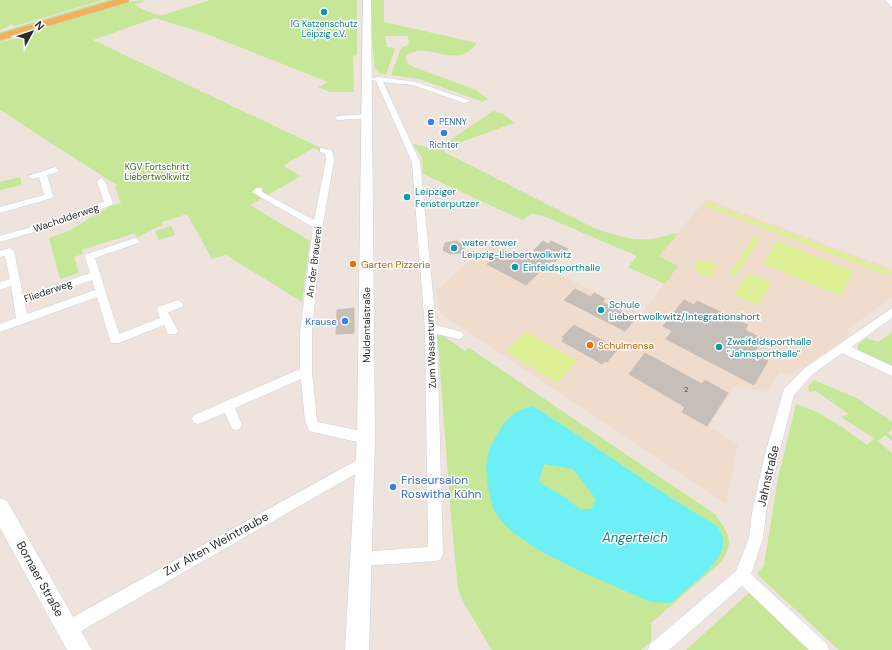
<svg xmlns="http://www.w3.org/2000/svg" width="892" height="650" viewBox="0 0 892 650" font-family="'DM Sans',sans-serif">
  <rect width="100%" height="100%" fill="#eee3dd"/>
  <polygon fill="#f0dccc" points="706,199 892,269 892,298 849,328 848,336 820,356 792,373 779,373 768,392 732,386 732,390 709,427 738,444 726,504 441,314 437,290 491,241 641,314 678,266 658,257"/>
  <g fill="#c5e797">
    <polygon points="0,0 103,0 15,26 11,24 8,27 0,30"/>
    <polygon points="107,0 118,0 0,35 0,32"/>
    <polygon points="143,0 144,1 134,5 153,14 163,15 210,0 357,0 357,55 353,56 354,92 330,92 318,87 328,82 204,33 155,18 93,40 323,149 320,151 313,148 283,166 301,176 250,205 310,241 302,302 226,255 212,259 187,214 162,222 163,225 150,230 137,238 135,233 82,250 83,254 74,257 79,273 60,279 49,238 70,230 112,205 121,203 115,187 118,186 0,110 0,43 25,36 31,36 26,34 0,42 0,39 121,3"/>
    <path d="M371 0H384V22L477 43C455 73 426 37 405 57L408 64 416 68 476 90 488 99 483 102 419 79 391 75 401 48 409 44 408 36H385L387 47 395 48 386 75 379 73 375 69 371 34Z"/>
    <path d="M493 111 503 114 514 123 450 146 445 149 444 152 594 228C625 238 643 245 674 233L678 234 659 256 678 266 665 284 628 267 637 256 541 215 531 214 522 220 423 174 422 158 413 144 437 149Z"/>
    <polygon points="20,177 22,185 0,190 0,182"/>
    <polygon points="171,226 175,235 159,240 155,231"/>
    <polygon points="892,332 892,366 858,350 858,345 866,338 878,342"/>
    <path d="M439 333 465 351 469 348 716 515C729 535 735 542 720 563L651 623V641L641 650H492L465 605 458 589 451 516 438 343 433 340Z"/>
    <path d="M814 380 856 398 892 422V429L888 433 892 436V441L885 435 878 441 892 453V650H839L757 574 764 565 778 478 796 404C823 412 845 429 867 445L874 438 841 417 849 414 816 391 809 392 808 386Z"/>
    <polygon points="752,590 815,650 686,650"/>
  </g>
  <g fill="#ddef93">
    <polygon points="706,202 891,271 889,276 703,205"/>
    <polygon points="754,236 760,238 735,277 729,275"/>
    <polygon points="777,241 853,271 841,296 763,264"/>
    <path d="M699 261 711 262 720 270 709 269 716 276C707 278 699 275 695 268L696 262Z"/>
    <polygon points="748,273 771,283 758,305 734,295"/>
    <polygon points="526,332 577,361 557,383 505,351"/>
  </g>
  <path fill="#6cf0f5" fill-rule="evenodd" d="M533 406C595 445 653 489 717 526 720 531 724 537 723 544 723 562 684 592 670 603L651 602C612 584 512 548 494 510 491 503 490 494 488 487 486 475 485 459 490 448 502 426 507 412 533 406ZM544 464 573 469 596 499 591 509H580L566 498 539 482Z"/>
  <g fill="#c6beb9" stroke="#cabeb7">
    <polygon points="457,241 465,247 461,253 450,254 443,250 445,243"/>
    <polygon points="543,241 549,244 551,241 568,249 555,262 551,261 526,285 487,264 504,250 524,260"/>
    <polygon points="575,289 591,297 594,293 605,299 602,302 635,319 625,331 564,300"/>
    <polygon points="684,300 694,305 697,301 748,325 745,330 763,339 753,354 768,361 754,385 666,339 672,331 663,326"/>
    <polygon points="354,308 354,333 336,334 337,310"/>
    <polygon points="574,325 618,349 607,362 605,361 602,364 562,341 564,338 562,337"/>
    <polygon points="645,353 702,384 705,380 728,393 707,426 682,412 685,407 629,374"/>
  </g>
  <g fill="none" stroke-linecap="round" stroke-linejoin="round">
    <defs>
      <g id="minor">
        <polygon points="378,77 416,82 471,101 464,103 413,85 383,82 420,162 436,325 462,332 464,335 462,338 458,339 437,334 443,554 441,559 436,561 362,566 357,564 355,559 357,554 362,552 428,547 425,328 412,162 376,81 369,79"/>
        <polygon points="367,114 370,114 370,118 338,120 334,118 338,116"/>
        <polygon points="320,148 332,150 334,160 320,242 312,333 312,372 317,420 318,422 366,432 371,434 372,438 371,442 366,444 309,431 305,420 301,379 235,408 242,425 240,429 236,430 232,429 225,413 198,424 194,423 192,419 194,415 300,369 300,333 313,227 252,192 256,188 262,188 262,192 314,220 326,160 325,153 320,152"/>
        <polygon points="55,167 59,170 58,172 47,175 53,196 52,198 0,213 0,207 44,195 39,177 32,179 28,176"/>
        <polygon points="101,178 105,181 113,203 112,205 61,224 0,242 0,236 55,220 104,202 97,181"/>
        <path d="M135 238 140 241 138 243 95 258 119 334 160 318 157 310 158 307 178 300 183 304 182 307 168 312 178 331 176 334H168L164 325 119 343H111L97 297 0 332V324L16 318 11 286 0 290V282L10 279 5 256 0 257V251L9 248 14 251 23 296 90 273 85 256 87 254ZM92 280 95 290 27 314 25 303Z"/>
        <polygon points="892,308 892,318 851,347 892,366 892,376 842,353 813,374 794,395 778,458 766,513 763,538 751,574 827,644 829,650 809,650 742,586 669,650 648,650 650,644 736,571 749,538 752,513 764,458 784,389 805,368"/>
        <polygon points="366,455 371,457 373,461 371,465 74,635 68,637 62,635 60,629 62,623"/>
      </g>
      <polygon id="tertiary" points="885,0 892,0 892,7"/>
      <g id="secondary">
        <polygon points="363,0 371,0 375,438 369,650 345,650 357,438"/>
        <polygon points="0,498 7,501 92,650 67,650 0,528"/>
      </g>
      <polygon id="primary" points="115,0 129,0 128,2 0,40 0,34"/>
    </defs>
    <use href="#minor" stroke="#cbd3de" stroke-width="1"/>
    <use href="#tertiary" stroke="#cbd3de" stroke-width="1"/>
    <use href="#secondary" stroke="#cbd3de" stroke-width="1"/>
    <use href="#primary" stroke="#c4c4c4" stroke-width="1"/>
    <use href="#minor" fill="#fff" fill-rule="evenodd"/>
    <use href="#tertiary" fill="#fff" fill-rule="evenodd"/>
    <use href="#secondary" fill="#fff" fill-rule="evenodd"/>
    <use href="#primary" fill="#f7ae59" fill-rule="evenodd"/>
  </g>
  <g fill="#0f9aa8" stroke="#fff" stroke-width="1.5">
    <circle cx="324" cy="12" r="4"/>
    <circle cx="407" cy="197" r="4"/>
    <circle cx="454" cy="248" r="4"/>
    <circle cx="515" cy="267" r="4"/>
    <circle cx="601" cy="310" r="4"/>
    <circle cx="719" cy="347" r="4"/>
  </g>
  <g fill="#3f7fe0" stroke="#fff" stroke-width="1.5">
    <circle cx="431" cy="122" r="4"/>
    <circle cx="444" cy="133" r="4"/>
    <circle cx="345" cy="321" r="4"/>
    <circle cx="393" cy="487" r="4"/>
  </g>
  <g fill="#e8710a" stroke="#fff" stroke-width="1.5">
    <circle cx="353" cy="264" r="4"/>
    <circle cx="590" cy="345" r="4"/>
  </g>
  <g text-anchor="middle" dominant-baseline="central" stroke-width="3" stroke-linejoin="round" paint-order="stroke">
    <g font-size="8" fill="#52504f">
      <text x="686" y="389">2</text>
    </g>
    <g font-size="9" fill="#0d838f" stroke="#fff">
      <text x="324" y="24">IG Katzenschutz<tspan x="324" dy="10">Leipzig e.V.</tspan></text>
    </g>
    <g font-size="9" fill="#366cbe" stroke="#fff" text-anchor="start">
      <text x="439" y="122">PENNY</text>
      <text x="444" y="145" text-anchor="middle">Richter</text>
    </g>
    <g font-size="9" fill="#3d6d17" stroke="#fff">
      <text x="157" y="167">KGV Fortschritt<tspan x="157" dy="10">Liebertwolkwitz</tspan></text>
    </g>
    <g font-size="10" fill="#0d838f" stroke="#fff" text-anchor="start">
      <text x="415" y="191">Leipziger<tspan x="415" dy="12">Fensterputzer</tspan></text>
      <text x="462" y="242">water tower<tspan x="462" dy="12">Leipzig-Liebertwolkwitz</tspan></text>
      <text x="523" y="267">Einfeldsporthalle</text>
      <text x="609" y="304">Schule<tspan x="609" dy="12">Liebertwolkwitz/Integrationshort</tspan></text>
      <text x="727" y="341">Zweifeldsporthalle<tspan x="727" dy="12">"Jahnsporthalle"</tspan></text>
    </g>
    <g font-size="10" fill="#2c2c2c" stroke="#fff">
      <text transform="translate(66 218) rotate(-19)">Wacholderweg</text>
      <text transform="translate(314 262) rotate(-83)">An der Brauerei</text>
      <text transform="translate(48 291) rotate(-19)">Fliederweg</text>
      <text transform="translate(366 325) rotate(-90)">Muldentalstraße</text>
      <text transform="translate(431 349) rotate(-92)">Zum Wasserturm</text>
    </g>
    <g font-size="10" fill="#c56008" stroke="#fff" text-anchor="start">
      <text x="361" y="264">Garten Pizzeria</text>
      <text x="598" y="345">Schulmensa</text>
    </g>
    <g font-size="10" fill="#366cbe" stroke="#fff" text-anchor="end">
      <text x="337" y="321">Krause</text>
    </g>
    <g font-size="12" fill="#2c2c2c" stroke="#fff">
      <text transform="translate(768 476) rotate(-77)">Jahnstraße</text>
      <text transform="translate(216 544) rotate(-29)">Zur Alten Weintraube</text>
      <text transform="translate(40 579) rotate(61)">Bornaer Straße</text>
    </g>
    <g font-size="12" fill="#366cbe" stroke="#fff" text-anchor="start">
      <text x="401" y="480">Friseursalon<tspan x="401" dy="14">Roswitha Kühn</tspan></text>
    </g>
    <g font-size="13" font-style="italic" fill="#087f8e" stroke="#fff">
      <text x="635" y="537">Angerteich</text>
    </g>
  </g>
  <g transform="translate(32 32) rotate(50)" stroke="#ffffff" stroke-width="3" paint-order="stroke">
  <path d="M0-3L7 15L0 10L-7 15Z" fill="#2c2c2c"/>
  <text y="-6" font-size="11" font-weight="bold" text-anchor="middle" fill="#2c2c2c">N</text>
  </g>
</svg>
